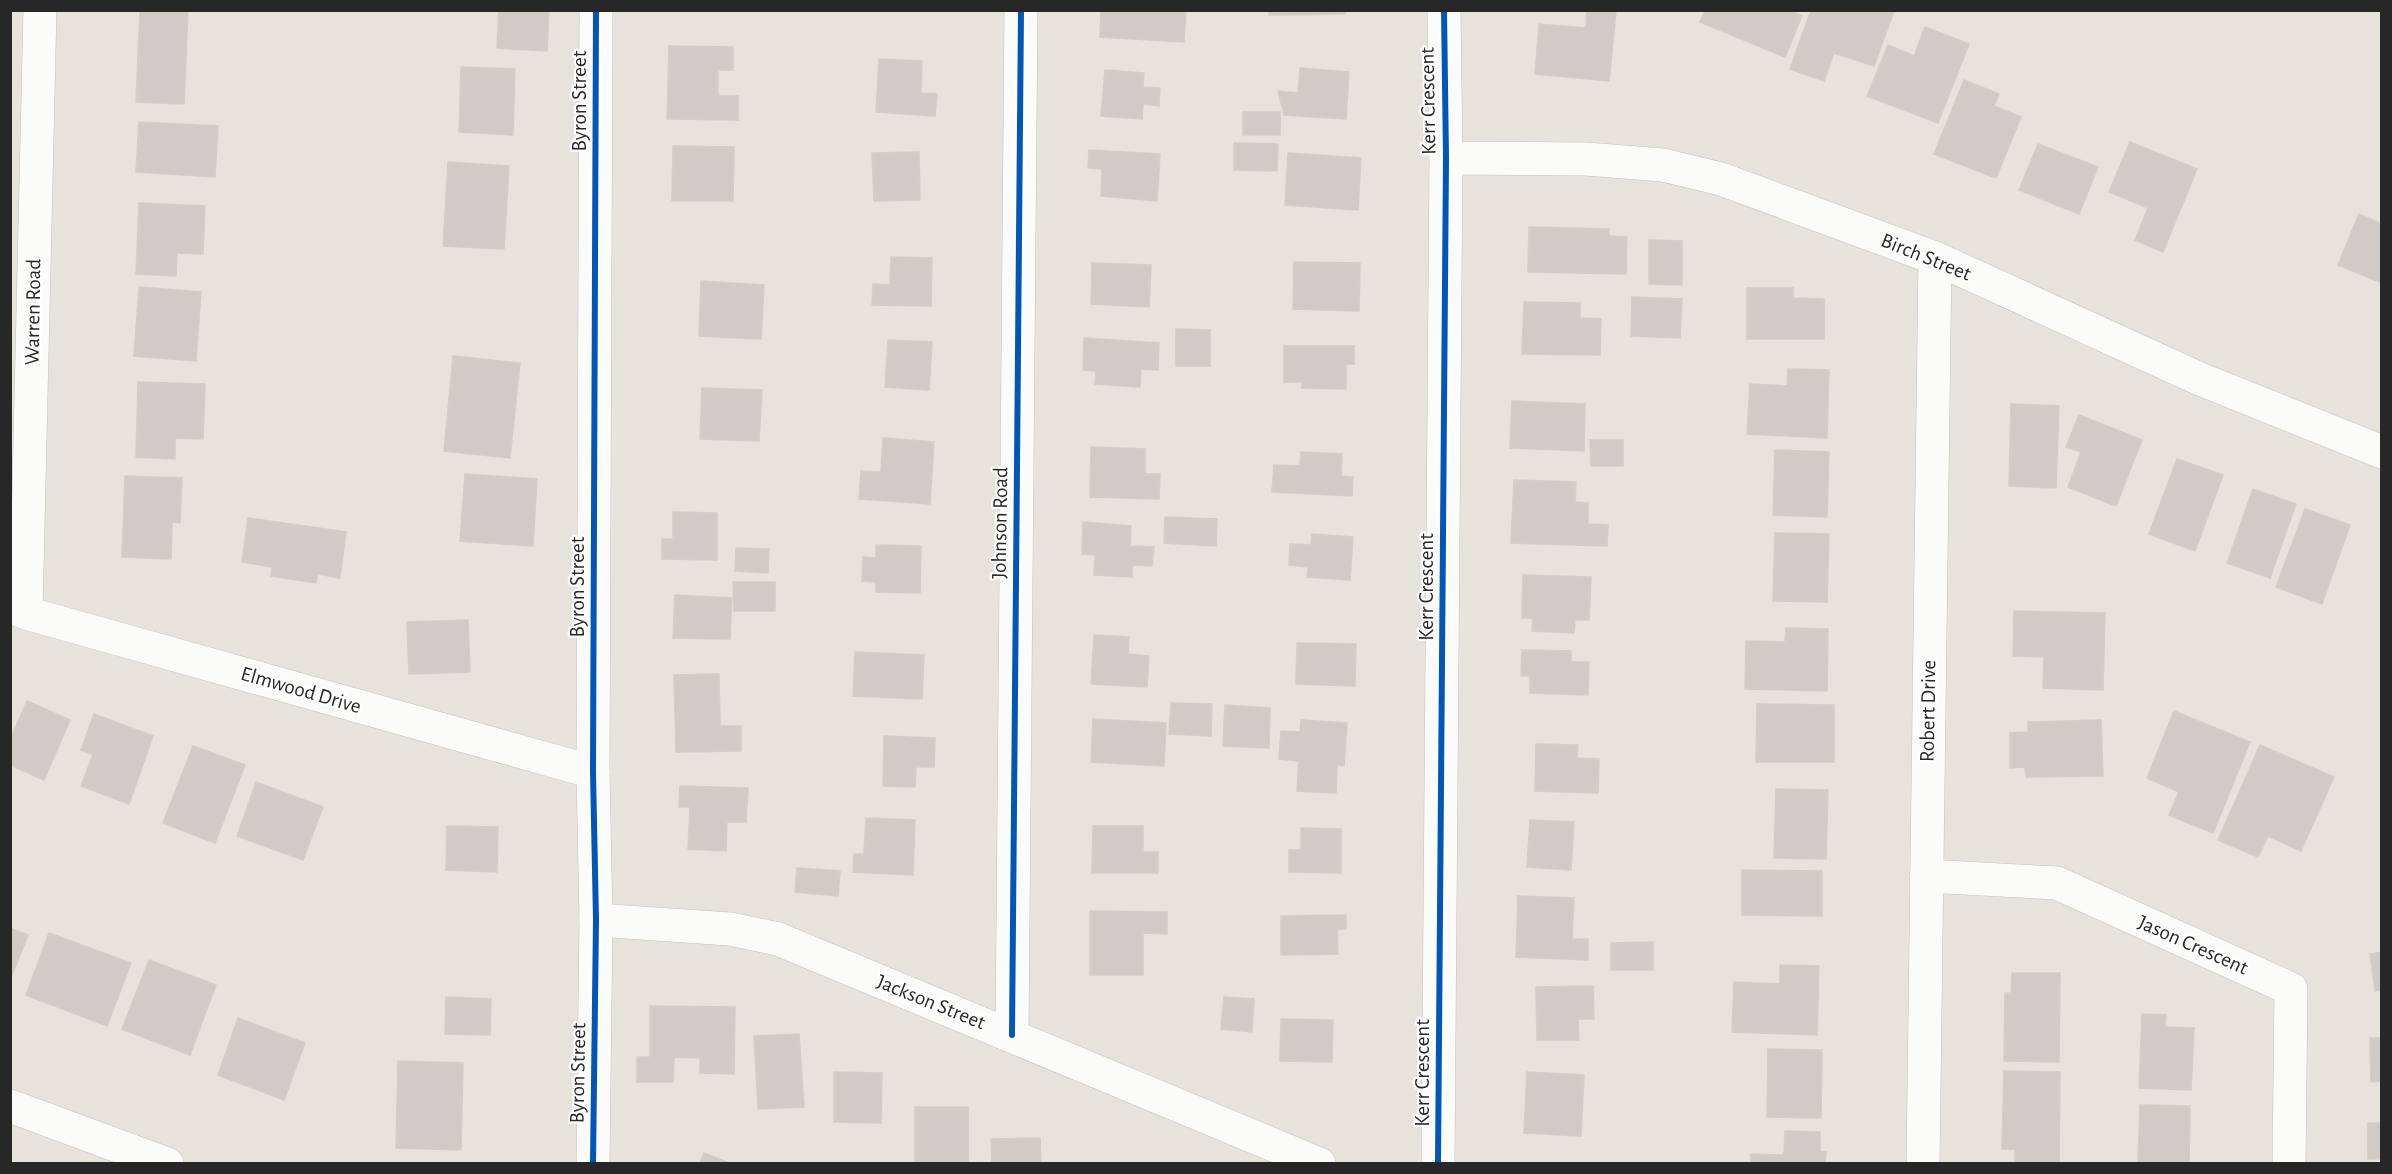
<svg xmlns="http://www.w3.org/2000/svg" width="2392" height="1174" viewBox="0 0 2392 1174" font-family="'Alegreya Sans',sans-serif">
  <rect width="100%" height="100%" fill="#e6e3dc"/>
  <g fill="#cfccc7" stroke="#d1cec8" stroke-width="1.5">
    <polygon points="140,10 188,10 184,104 136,102"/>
    <polygon points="499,10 549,10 547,51 497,48"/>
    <polygon points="1101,10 1186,10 1184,42 1100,37"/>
    <polygon points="1269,10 1345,10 1345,14 1269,15"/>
    <polygon points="1587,10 1616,12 1609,81 1535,74 1539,24 1586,28"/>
    <polygon points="1705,10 1789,10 1802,16 1785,57 1700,22"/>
    <polygon points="1811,10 1894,11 1874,66 1834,53 1824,81 1790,69"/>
    <polygon points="1925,27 1969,44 1938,123 1867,96 1888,45 1914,56"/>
    <polygon points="669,46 733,47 733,70 718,70 718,96 738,96 738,120 667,119"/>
    <polygon points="879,59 922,61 921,93 937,94 935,116 876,112"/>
    <polygon points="461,67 515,69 513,135 459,132"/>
    <polygon points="1300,68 1349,72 1346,119 1284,115 1278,91 1298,93"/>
    <polygon points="1105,70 1144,73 1143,87 1160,88 1159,106 1143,104 1142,119 1101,116"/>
    <polygon points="1964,80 1999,94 1994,106 2021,117 1996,178 1934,154"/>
    <rect x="1243" y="112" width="37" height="23"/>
    <polygon points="139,122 218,126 215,177 136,172"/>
    <polygon points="2130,142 2197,169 2163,252 2135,240 2148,208 2109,192"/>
    <polygon points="1234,143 1278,144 1277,171 1234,170"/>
    <polygon points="2038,144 2098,167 2079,214 2019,190"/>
    <polygon points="673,146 734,147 733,201 672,201"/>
    <polygon points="1089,150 1160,154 1157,201 1101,196 1102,169 1088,168"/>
    <polygon points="919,152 920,200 874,201 872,153"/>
    <polygon points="1288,153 1361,158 1358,210 1285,205"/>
    <polygon points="448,162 509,166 504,249 443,246"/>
    <polygon points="139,203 205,206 203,254 177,253 176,276 136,274"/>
    <polygon points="2359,214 2382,224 2382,283 2338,265"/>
    <polygon points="1529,227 1609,229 1609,236 1627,237 1626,274 1528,272"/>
    <polygon points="1649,240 1682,241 1682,285 1649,284"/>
    <polygon points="891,257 932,258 931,306 872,305 873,284 890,285"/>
    <polygon points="1294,262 1360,263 1359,311 1293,309"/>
    <polygon points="1092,263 1151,265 1149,307 1091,304"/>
    <polygon points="701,281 764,285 761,339 699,336"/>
    <polygon points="139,287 201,292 196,361 134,356"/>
    <polygon points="1747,288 1793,288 1793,298 1824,299 1824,339 1747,339"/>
    <polygon points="1632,297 1682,299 1680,338 1631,336"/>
    <polygon points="1524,302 1580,303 1580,318 1601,319 1600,355 1522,354"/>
    <polygon points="1176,329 1210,330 1210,366 1176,366"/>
    <polygon points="1084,338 1159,343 1158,370 1141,369 1140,387 1095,384 1096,371 1083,370"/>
    <polygon points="888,340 932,342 929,390 885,387"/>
    <polygon points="1284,346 1354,346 1354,364 1346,364 1346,389 1302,388 1302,382 1284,382"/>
    <polygon points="453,356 520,363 510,458 444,451"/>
    <polygon points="1788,369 1829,370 1827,438 1747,434 1750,384 1787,386"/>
    <polygon points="138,382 205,384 203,439 175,438 175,459 136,457"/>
    <polygon points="702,388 762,390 759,441 700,439"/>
    <polygon points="1512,401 1585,404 1584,451 1510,448"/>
    <polygon points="2011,404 2059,406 2056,488 2009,486"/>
    <polygon points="2079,415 2142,440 2116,506 2068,487 2081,452 2066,447"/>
    <polygon points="883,438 934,442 930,504 859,499 861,471 881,472"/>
    <polygon points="1590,440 1623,440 1623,466 1591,466"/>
    <polygon points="1091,447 1145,449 1145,474 1160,474 1159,499 1090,497"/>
    <polygon points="1775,450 1829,452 1827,517 1773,515"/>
    <polygon points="1301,452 1342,454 1341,476 1353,477 1352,496 1272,492 1274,465 1300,466"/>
    <polygon points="2177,459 2223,475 2195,551 2149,534"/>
    <polygon points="465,474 537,479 533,546 460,541"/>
    <polygon points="125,476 182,478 180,523 172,522 171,559 122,557"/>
    <polygon points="1514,480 1576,482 1575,502 1588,503 1588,524 1608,525 1607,546 1511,543"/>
    <polygon points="2253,489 2296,504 2270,578 2227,563"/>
    <polygon points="2305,509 2350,525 2322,604 2276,587"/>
    <polygon points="673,512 717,513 717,560 662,559 662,539 673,539"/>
    <polygon points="1165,517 1217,519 1216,546 1164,543"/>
    <polygon points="248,518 346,532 340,578 318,574 316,583 271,576 272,567 242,562"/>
    <polygon points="1083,522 1131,526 1130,546 1154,547 1152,566 1132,565 1132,577 1094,575 1095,555 1082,554"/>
    <polygon points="1775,533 1829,534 1827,602 1773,601"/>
    <polygon points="1312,534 1353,537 1350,580 1307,577 1308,567 1289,565 1290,544 1311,545"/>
    <polygon points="876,545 921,546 920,593 876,592 876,582 862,581 863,557 876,558"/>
    <polygon points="736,548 769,549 768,573 735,571"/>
    <polygon points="1523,575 1591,577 1589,620 1575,620 1574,633 1532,631 1533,618 1522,618"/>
    <polygon points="733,582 775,582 775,611 734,611"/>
    <polygon points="675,595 732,598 730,639 673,638"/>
    <polygon points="2014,611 2105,613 2103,690 2043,688 2044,657 2013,656"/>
    <polygon points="468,620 470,672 409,674 407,622"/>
    <polygon points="1786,628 1828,629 1827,691 1745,689 1746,641 1785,642"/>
    <polygon points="1094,635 1129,637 1128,654 1149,656 1147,687 1091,684"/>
    <polygon points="1297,643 1356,644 1355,686 1296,684"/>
    <polygon points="1522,650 1571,651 1571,662 1589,662 1588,695 1530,693 1530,676 1521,676"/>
    <polygon points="855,652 924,655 922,699 853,696"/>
    <polygon points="719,674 720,726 741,726 741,751 676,752 674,675"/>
    <polygon points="27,701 70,720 44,780 10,765 10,740"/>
    <polygon points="1171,703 1212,704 1211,736 1169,734"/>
    <polygon points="1757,704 1834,705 1834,762 1756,762"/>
    <polygon points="1225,705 1270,708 1269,748 1223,746"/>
    <polygon points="2174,711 2250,742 2213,833 2169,815 2179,792 2147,778"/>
    <polygon points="94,714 153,736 129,804 81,786 93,755 81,750"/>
    <polygon points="1093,719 1166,723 1164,766 1091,762"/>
    <polygon points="1301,720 1347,723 1344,766 1337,765 1336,793 1297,791 1299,761 1279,759 1281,731 1300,732"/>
    <polygon points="2101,720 2103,776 2026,777 2025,767 2010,768 2010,733 2028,732 2028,722"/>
    <polygon points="884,736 935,738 934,767 916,767 915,787 883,786"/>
    <polygon points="1536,744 1578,745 1577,758 1599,759 1598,793 1535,791"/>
    <polygon points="2260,745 2334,777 2301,851 2268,836 2258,857 2218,840"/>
    <polygon points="193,746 245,765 215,843 163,823"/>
    <polygon points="256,782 323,807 303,860 237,836"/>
    <polygon points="680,786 748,788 746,822 727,822 726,851 688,849 690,807 679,807"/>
    <polygon points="1776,789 1828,790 1826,859 1774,858"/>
    <polygon points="866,818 915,820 913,875 853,872 854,854 864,854"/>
    <polygon points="1530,820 1574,822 1571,870 1527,867"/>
    <polygon points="447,826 498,827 497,872 446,870"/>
    <polygon points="1093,826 1143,826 1143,852 1158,852 1158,873 1092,873"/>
    <polygon points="1301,828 1341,829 1341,873 1289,872 1289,850 1301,850"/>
    <polygon points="797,868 840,871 838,896 795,892"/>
    <polygon points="1742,870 1822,871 1822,916 1742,915"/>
    <polygon points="1518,896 1574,898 1572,939 1588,939 1588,960 1516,957"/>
    <polygon points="1090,911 1167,912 1167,934 1143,933 1143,975 1090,975"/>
    <polygon points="1346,915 1346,929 1337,929 1338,954 1281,955 1281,916"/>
    <polygon points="10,928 28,935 10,980"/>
    <polygon points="49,933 131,963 107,1026 26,995"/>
    <polygon points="1653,942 1653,970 1611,970 1611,943"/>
    <polygon points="2382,952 2382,990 2375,991 2370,954"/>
    <polygon points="149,960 216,985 190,1055 122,1029"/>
    <polygon points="1780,965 1819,966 1817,1035 1732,1032 1734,982 1780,984"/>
    <polygon points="2012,973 2060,973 2059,1062 2004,1061 2005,993 2011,993"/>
    <polygon points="1593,986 1594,1019 1578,1019 1579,1040 1537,1040 1536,987"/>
    <polygon points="446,997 491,999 490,1035 445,1034"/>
    <polygon points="1224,997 1254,999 1252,1032 1221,1029"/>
    <polygon points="650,1006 735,1007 734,1074 700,1073 700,1058 674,1057 673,1082 637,1082 637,1057 650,1057"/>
    <polygon points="2142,1014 2166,1015 2165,1027 2194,1028 2191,1090 2139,1088"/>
    <polygon points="238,1018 305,1043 284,1100 218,1075"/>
    <polygon points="1281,1019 1333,1020 1332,1062 1280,1061"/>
    <polygon points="799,1034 804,1107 758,1109 754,1036"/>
    <polygon points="2370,1038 2382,1038 2382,1081 2371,1082"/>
    <polygon points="1768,1049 1822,1050 1821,1118 1767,1117"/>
    <polygon points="398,1061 463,1063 461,1150 396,1148"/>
    <polygon points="2004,1071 2060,1072 2059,1164 2015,1164 2015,1149 2002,1149"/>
    <polygon points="834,1072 882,1073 881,1123 834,1122"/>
    <polygon points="1527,1072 1584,1075 1581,1136 1524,1133"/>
    <polygon points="2140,1105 2190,1106 2189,1164 2138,1164"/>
    <rect x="915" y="1107" width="53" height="57"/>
    <rect x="2368" y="1123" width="14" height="36"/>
    <polygon points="1785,1131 1820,1132 1820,1152 1826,1152 1825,1164 1751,1164 1751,1154 1784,1155"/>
    <polygon points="1040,1138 1041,1164 992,1164 991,1139"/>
    <polygon points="704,1153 732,1164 700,1164"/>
  </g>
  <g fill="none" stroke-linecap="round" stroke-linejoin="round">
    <defs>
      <g id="minor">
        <polyline points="1446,158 1586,159 1663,165 1721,179 1935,258 2200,379 2382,452"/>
        <polyline points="10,607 26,613 593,772"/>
        <polyline points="26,613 40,10"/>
        <polyline points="1926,876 2057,883 2291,989 2289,1164"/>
        <polyline points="596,920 730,929 778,939 1319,1164"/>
        <polyline points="1012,1035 1021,10"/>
        <polyline points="10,1106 167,1164"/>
        <polyline points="1438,1164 1446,158 1444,10"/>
        <polyline points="1923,1164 1935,258"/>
      </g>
      <polyline id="tertiary" points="593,1164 596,920 593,772 596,10"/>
    </defs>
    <use href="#minor" stroke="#c3c2c2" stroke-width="34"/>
    <use href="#tertiary" stroke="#c3c2c2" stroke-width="34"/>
    <use href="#minor" stroke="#fbfbfa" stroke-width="33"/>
    <use href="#tertiary" stroke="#fbfbfa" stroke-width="33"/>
    <defs>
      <g id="cycleway">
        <polyline points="1012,1035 1021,10"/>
        <polyline points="593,1164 596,920 593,772 596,10"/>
        <polyline points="1438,1164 1446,158 1444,10"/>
      </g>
    </defs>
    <use href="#cycleway" stroke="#fff" stroke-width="10"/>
    <use href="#cycleway" stroke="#0057b8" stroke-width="6"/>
  </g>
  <g text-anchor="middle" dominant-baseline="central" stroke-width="4.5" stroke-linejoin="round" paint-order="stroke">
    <g font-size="21" fill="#272727" stroke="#fff">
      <text transform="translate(579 101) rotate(-90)">Byron Street</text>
      <text transform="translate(1428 101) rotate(-91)">Kerr Crescent</text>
      <text transform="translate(1926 257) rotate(22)">Birch Street</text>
      <text transform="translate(33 312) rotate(-89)">Warren Road</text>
      <text transform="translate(1000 523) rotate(-89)">Johnson Road</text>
      <text transform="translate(577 587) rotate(-90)">Byron Street</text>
      <text transform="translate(1426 587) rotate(-90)">Kerr Crescent</text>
      <text transform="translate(301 690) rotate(16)">Elmwood Drive</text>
      <text transform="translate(1928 711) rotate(-89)">Robert Drive</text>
      <text transform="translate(2193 945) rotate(24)">Jason Crescent</text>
      <text transform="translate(931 1002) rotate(22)">Jackson Street</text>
      <text transform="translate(578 1073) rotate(-89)">Byron Street</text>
      <text transform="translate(1422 1073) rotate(-90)">Kerr Crescent</text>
    </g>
  </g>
  <rect width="2392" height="1174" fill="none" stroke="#272727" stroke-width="24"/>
</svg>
